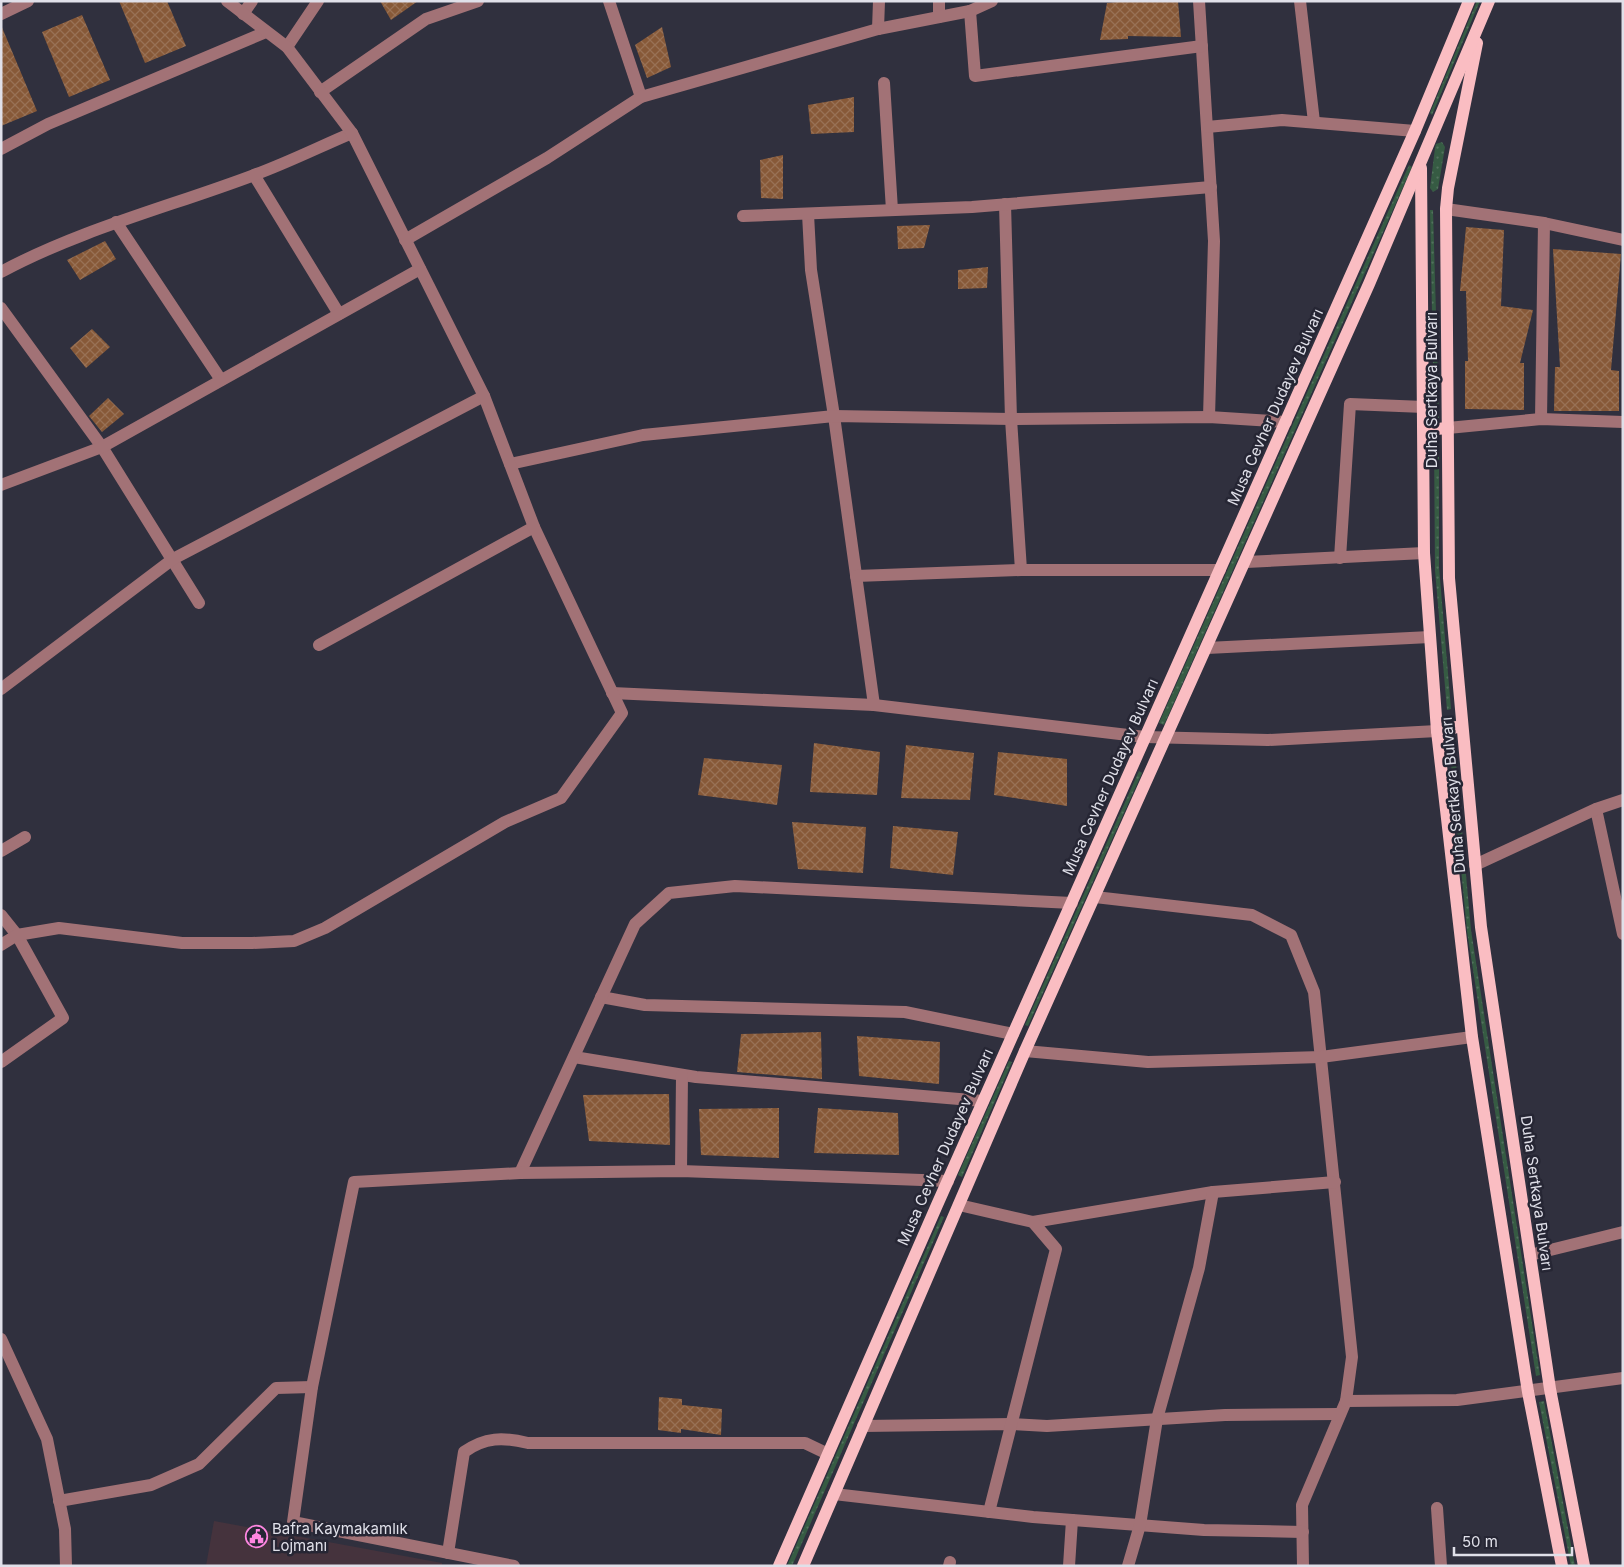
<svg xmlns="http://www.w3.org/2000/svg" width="1624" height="1567" viewBox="0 0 1624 1567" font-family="Inter,sans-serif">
  <defs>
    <pattern id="grass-dots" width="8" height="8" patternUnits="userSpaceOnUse" patternTransform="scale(1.25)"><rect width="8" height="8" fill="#365b43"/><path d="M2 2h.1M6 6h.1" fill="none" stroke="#53725e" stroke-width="1.8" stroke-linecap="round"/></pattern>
    <pattern id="building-cross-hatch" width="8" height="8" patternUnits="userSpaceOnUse" patternTransform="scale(1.25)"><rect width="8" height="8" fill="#875938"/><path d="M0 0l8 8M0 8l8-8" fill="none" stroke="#987155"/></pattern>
  </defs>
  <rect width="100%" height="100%" fill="#30303e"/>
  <polygon fill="#45333d" points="214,1521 442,1563 442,1566 206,1566"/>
  <g fill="url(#grass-dots)">
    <polygon points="1477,1 1480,1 1432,115 1430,113"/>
    <polygon points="1442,142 1445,147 1438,189 1433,192 1430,188 1435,148 1436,144"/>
    <polygon points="1409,165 1412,167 1164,725 1159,723"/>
    <polygon points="1430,210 1433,210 1439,418 1434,418"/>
    <polygon points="1434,439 1439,439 1439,567 1451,709 1447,710 1435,570"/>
    <polygon points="1454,742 1471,930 1540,1375 1536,1376 1467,931 1449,743"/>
    <polygon points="1139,771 1142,773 1028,1026 1025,1025"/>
    <polygon points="1009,1061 1012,1062 962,1177 958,1175"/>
    <polygon points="941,1216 944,1217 792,1566 787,1566"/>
    <polygon points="1544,1401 1575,1566 1571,1566 1539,1402"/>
  </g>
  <g fill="url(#building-cross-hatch)">
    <polygon points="119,1 167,1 186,46 145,63"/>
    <polygon points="380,1 418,1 391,20"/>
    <polygon points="1126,1 1178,1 1181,37 1128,36 1128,39 1100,40 1107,3"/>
    <polygon points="82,15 110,80 69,97 42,32"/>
    <polygon points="1,25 37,111 1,126"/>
    <polygon points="662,27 671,67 647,78 635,45"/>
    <polygon points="854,97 854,132 811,134 808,105"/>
    <polygon points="783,155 783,199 761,198 760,160"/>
    <polygon points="930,225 924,248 898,249 897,226"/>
    <polygon points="1466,227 1504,230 1501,306 1533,310 1520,363 1524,363 1524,410 1465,409 1465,361 1468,361 1466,291 1460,291"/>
    <polygon points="105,241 116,259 80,280 67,260"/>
    <polygon points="1553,249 1621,254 1611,370 1619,371 1619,411 1554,411 1555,367 1560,367"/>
    <polygon points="988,267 987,288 958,289 958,270"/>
    <polygon points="92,329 110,347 86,368 70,348"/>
    <polygon points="108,398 124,414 102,432 89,416"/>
    <polygon points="814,743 880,752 877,795 810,792"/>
    <polygon points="906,745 974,753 970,800 901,798"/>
    <polygon points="998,752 1067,759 1067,806 994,795"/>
    <polygon points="704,758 782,765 777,805 698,795"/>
    <polygon points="792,822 866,827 863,873 798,869"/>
    <polygon points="893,826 958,832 953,875 890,868"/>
    <polygon points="821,1032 822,1079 737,1072 741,1034"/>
    <polygon points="857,1036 940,1042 939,1084 859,1076"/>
    <polygon points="669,1094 670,1145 589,1141 583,1095"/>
    <polygon points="779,1108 779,1158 701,1155 699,1109"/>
    <polygon points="818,1108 898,1113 899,1155 814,1153"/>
    <polygon points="659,1397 682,1399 682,1405 722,1409 721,1435 681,1429 681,1433 658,1430"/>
  </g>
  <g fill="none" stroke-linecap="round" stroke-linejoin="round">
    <g stroke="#a27276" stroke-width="12">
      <polyline points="609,1 641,97"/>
      <polyline points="1199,1 1214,241 1209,417"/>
      <polyline points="1300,1 1314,122"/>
      <polyline points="970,11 975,76 1202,46"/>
      <polyline points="1,14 28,1"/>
      <polyline points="243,14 252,1"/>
      <polyline points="939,17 939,1"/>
      <polyline points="878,29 879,1"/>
      <polyline points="287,47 318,1"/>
      <polyline points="884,83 892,210"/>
      <polyline points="320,92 426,19 478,1"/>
      <polyline points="1207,127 1282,120 1415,131"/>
      <polyline points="1,149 48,124 266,32"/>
      <polyline points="254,175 339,314"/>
      <polyline points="1005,204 1011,419 1021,570"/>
      <polyline points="1446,209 1544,223 1623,240"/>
      <polyline points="808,214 811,270 834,416 874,705"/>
      <polyline points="743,216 972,207 1211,187"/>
      <polyline points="116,222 221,380"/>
      <polyline points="405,240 547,158 641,97 878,29 970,11 992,1"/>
      <path d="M1 272C81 229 169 207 254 175 287 163 319 147 352 133"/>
      <polyline points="1,308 102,447 199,603"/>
      <polyline points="1541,419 1544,223"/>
      <polyline points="1448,428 1541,419 1623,422"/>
      <polyline points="510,464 643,435 834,416 1011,419 1209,417 1286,422"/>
      <polyline points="1,485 102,447 420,269"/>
      <polyline points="1340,558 1350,404 1424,407"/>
      <polyline points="1246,562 1424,553"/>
      <polyline points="856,576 1021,570 1220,570"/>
      <polyline points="319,645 534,527"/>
      <polyline points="1207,648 1430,637"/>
      <polyline points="1,689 173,559 484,396"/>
      <polyline points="612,693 874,705 1145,737 1268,740 1437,731"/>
      <polyline points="1596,809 1623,934"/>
      <polyline points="1,851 25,837"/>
      <polyline points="1475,865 1596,809 1623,800"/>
      <polyline points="1095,897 1252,915 1291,935 1314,992 1352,1357 1346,1401 1302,1505 1303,1566"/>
      <polyline points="1,915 17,935 63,1018 1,1062"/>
      <polyline points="1,945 17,935 59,928 182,943 252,943 294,941 325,928 505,822 561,798 622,713 534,527 484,396 352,133 287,47 227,1"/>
      <polyline points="601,997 645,1005 905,1012 1013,1034"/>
      <polyline points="1025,1051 1148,1062 1321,1057 1472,1037"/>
      <polyline points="574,1057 696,1077 983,1101"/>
      <polyline points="681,1171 682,1075"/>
      <polyline points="520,1173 635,924 669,893 735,886 1072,903"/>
      <polyline points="959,1205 1033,1222 1213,1192 1335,1182"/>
      <polyline points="1530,1255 1623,1232"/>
      <polyline points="1,1339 47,1439 65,1529 66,1566"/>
      <polyline points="1346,1401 1457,1400 1623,1378"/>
      <polyline points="863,1426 1013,1424 1047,1426 1225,1415 1340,1414"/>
      <polyline points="834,1494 1033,1517 1204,1530 1303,1532"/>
      <polyline points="59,1501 151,1485 199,1464 276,1388 312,1387"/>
      <polyline points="1437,1508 1441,1566"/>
      <polyline points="989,1512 1056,1249 1033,1222"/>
      <path d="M448 1553 464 1452C485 1437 503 1437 528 1443H805L828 1454"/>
      <polyline points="514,1566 293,1522 312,1387 354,1182 520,1173 681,1171 948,1181"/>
      <polyline points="949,1566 950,1562"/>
      <polyline points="1069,1566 1072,1520"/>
      <polyline points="1128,1566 1140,1525 1157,1419 1199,1268 1213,1192"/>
    </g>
    <g stroke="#fabdc2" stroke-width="12">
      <polyline points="1477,43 1448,188 1446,209 1449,578 1481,927 1550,1389 1584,1566"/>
      <polyline points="1421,168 1424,553 1437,731 1472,1037 1528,1392 1562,1566"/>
      <polyline points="1424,430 1448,428"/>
      <polyline points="1437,731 1462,726"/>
      <polyline points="779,1566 937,1205 1415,131 1469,1"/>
      <polyline points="803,1566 1025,1051 1369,284 1489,1"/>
    </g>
  </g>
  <defs>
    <symbol id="civic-ring" viewBox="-11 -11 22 22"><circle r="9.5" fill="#262634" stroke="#fe86e0" stroke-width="1.5"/><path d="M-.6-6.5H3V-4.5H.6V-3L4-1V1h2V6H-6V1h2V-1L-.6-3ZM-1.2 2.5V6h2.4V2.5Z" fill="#fe86e0"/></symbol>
  </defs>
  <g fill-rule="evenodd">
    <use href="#civic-ring" x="244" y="1524" width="25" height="25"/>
  </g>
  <g text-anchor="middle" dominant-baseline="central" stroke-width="5" stroke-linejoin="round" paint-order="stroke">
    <g font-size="15" fill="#e0e0e9" stroke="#262634">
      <text transform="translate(1431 390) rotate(-90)">Duha Sertkaya Bulvarı</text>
      <text transform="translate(1275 407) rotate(-66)">Musa Cevher Dudayev Bulvarı</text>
      <text transform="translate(1110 777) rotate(-66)">Musa Cevher Dudayev Bulvarı</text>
      <text transform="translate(1453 795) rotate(-95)">Duha Sertkaya Bulvarı</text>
      <text transform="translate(945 1147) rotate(-66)">Musa Cevher Dudayev Bulvarı</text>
      <text transform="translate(1537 1193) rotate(82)">Duha Sertkaya Bulvarı</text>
    </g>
    <g font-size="15" fill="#e0e0e9" stroke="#262634" text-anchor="start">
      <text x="272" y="1528">Bafra Kaymakamlık<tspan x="272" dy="17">Lojmanı</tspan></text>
    </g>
  </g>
  <rect width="1624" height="1567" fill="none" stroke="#e0e0e9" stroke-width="5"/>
  <path d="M1454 1547v8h118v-8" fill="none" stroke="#e0e0e9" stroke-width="2.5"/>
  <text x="1462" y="1547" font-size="15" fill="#e0e0e9" stroke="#262634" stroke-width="4" paint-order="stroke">50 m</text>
</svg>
